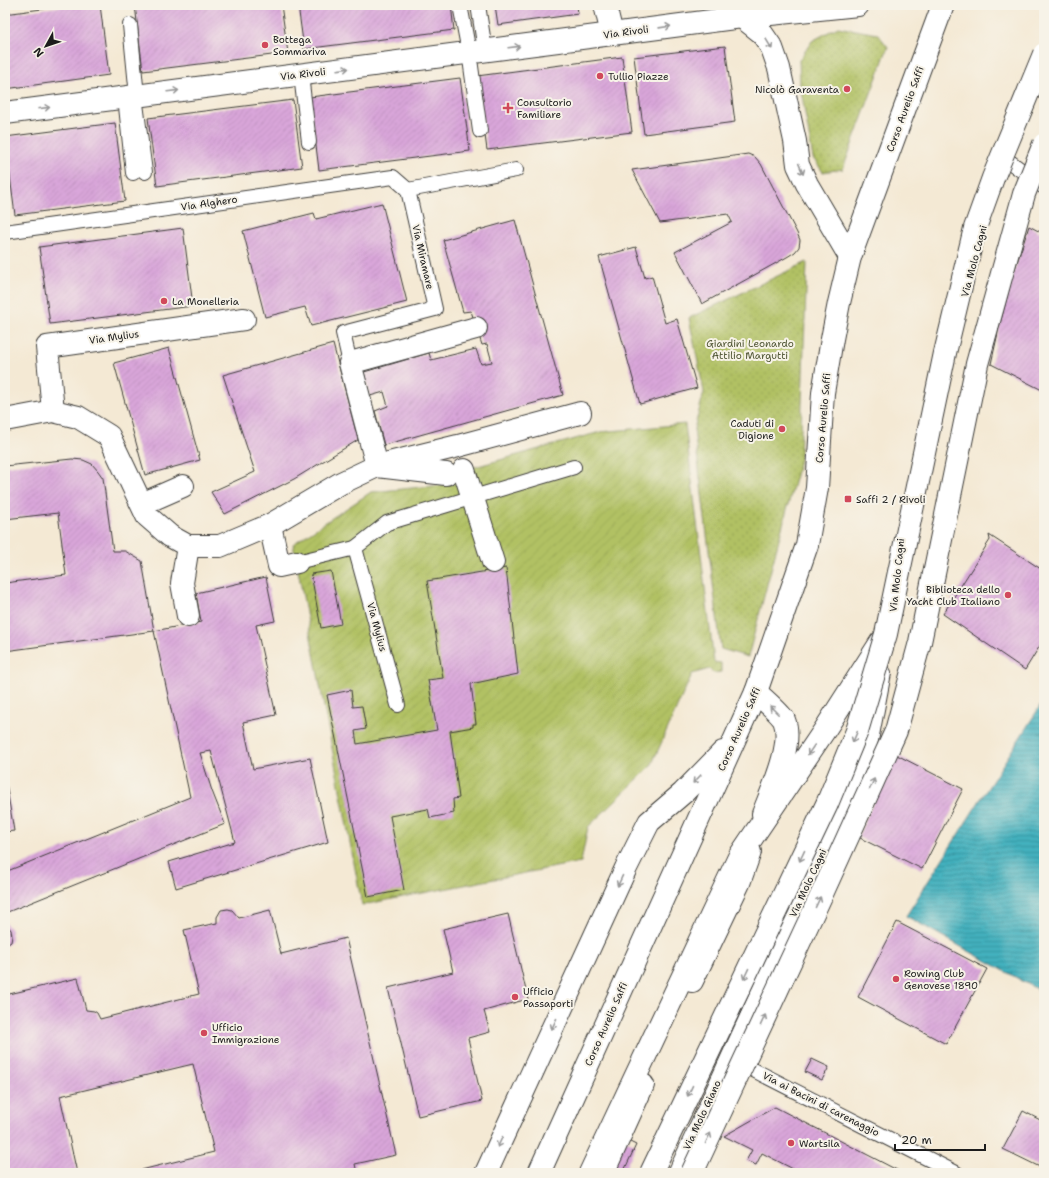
<svg xmlns="http://www.w3.org/2000/svg" width="1049" height="1178" viewBox="0 0 1049 1178" font-family="'Shantell Sans',sans-serif">
  <defs>
    <pattern id="park-dots" width="8" height="8" patternUnits="userSpaceOnUse"><rect width="8" height="8" fill="#b1c164"/><path d="M2 2h.1M6 6h.1" fill="none" stroke="#98a556" stroke-width="1.8" stroke-linecap="round"/></pattern>
    <pattern id="garden-furrows" width="10" height="10" patternUnits="userSpaceOnUse"><rect width="10" height="10" fill="#b1c164"/><path d="M-1 1l2-2M0 10L10 0M9 11l2-2" fill="none" stroke="#98a556"/></pattern>
    <pattern id="water-rules" width="6" height="5" patternUnits="userSpaceOnUse"><rect width="6" height="5" fill="#42b1be"/><path d="M0 2.5h6" fill="none" stroke="#368f9a"/></pattern>
    <pattern id="building-hatch" width="6" height="6" patternUnits="userSpaceOnUse"><rect width="6" height="6" fill="#d9a6da"/><path d="M-1 1l2-2M0 6l6-6M5 7l2-2" fill="none" stroke="#ba8eba"/></pattern>
  </defs>
  <rect width="100%" height="100%" fill="#f7f3e8"/>
  <filter id="ink" filterUnits="userSpaceOnUse"><feTurbulence type="fractalNoise" baseFrequency=".025" numOctaves="2"/><feDisplacementMap in="SourceGraphic" scale="8" xChannelSelector="R" yChannelSelector="G"/><feConvolveMatrix kernelMatrix="1 2 1 2 8 2 1 2 1" color-interpolation-filters="sRGB"/></filter>
  <filter id="wash" filterUnits="userSpaceOnUse"><feTurbulence type="fractalNoise" baseFrequency=".012" numOctaves="4" result="noise"/><feDisplacementMap in="SourceGraphic" scale="16" xChannelSelector="R" yChannelSelector="G"/><feGaussianBlur stdDeviation="0.9" result="paint"/><feColorMatrix in="noise" values="0 0 0 0 0 0 0 0 0 0 0 0 0 0 0 0 0 1.4 0 .05"/><feComposite in="paint" operator="in"/></filter>
  <g filter="url(#wash)">
    <rect width="100%" height="100%" fill="#f4e9d4"/>
    <g fill="url(#park-dots)" stroke="#666e40">
      <polygon points="838,27 878,34 888,47 843,169 823,172 813,158 800,85 799,60 812,41"/>
      <polygon points="807,262 800,460 748,657 721,649 694,429 704,392 689,318"/>
    </g>
    <polygon fill="url(#garden-furrows)" stroke="#666e40" points="685,424 714,662 721,663 721,672 714,673 709,669 692,674 651,766 588,827 581,862 362,905 293,544 371,492 453,484 464,470 600,432"/>
    <polygon fill="url(#water-rules)" stroke="#2f666d" points="1044,700 1044,993 906,916"/>
    <g id="blocks">
      <g fill="url(#building-hatch)">
        <polygon points="71,5 100,5 109,75 5,89 5,14"/>
        <polygon points="135,5 281,5 288,53 143,71"/>
        <polygon points="298,5 451,5 454,30 304,49"/>
        <polygon points="495,5 577,5 578,14 498,25"/>
        <polygon points="725,46 735,122 644,134 634,57"/>
        <polygon points="622,57 632,132 487,150 477,76"/>
        <polygon points="460,78 470,151 319,170 310,97"/>
        <polygon points="293,100 302,167 157,186 148,118"/>
        <polygon points="115,123 125,201 15,215 5,137"/>
        <polygon points="748,154 755,157 761,164 797,233 800,240 799,247 795,252 787,257 702,304 675,252 732,222 728,214 660,223 632,170"/>
        <polygon points="382,203 407,302 311,326 305,307 265,317 243,231 314,213 316,219"/>
        <polygon points="515,220 563,395 384,445 375,411 388,406 384,392 370,396 364,372 429,353 431,360 476,349 481,364 492,362 487,344 482,345 471,311 463,312 443,240"/>
        <polygon points="1029,226 1044,234 1044,391 991,364 1000,324 1013,275"/>
        <polygon points="183,228 193,306 50,324 39,247"/>
        <polygon points="636,247 645,278 652,276 665,323 677,319 697,388 640,404 599,257"/>
        <polygon points="333,344 358,440 294,479 225,514 211,492 255,472 223,375"/>
        <polygon points="169,348 200,460 145,475 114,363"/>
        <polygon points="72,459 83,460 92,464 98,471 103,478 113,551 125,551 142,561 154,631 5,651 5,583 66,575 58,513 5,519 5,466"/>
        <polygon points="989,535 1044,571 1044,639 1025,670 943,614 990,540"/>
        <polygon points="506,568 518,674 471,684 476,724 473,724 473,727 450,731 459,798 453,799 454,813 430,818 428,809 390,816 404,890 368,897 327,695 351,690 353,707 362,706 366,729 355,731 357,744 437,730 428,680 443,678 427,581"/>
        <polygon points="331,571 341,624 321,628 311,574"/>
        <polygon points="266,577 275,621 256,625 276,715 243,722 253,769 310,758 328,842 176,888 169,862 235,842 211,751 200,753 212,791 225,824 5,913 5,872 190,797 154,631 201,622 196,593"/>
        <polygon points="895,754 963,789 922,869 858,837"/>
        <polygon points="5,777 14,831 5,832"/>
        <polygon points="228,909 232,910 239,918 270,910 281,954 346,938 396,1155 355,1164 357,1173 129,1173 214,1152 193,1064 60,1096 77,1173 5,1173 5,1066 9,1065 5,1050 5,995 78,978 86,1010 94,1011 97,1013 100,1019 199,994 184,930 217,923 217,917 221,910"/>
        <polygon points="508,914 528,999 484,1011 490,1032 468,1038 482,1101 418,1116 388,988 453,972 443,929"/>
        <polygon points="5,922 11,930 12,936 11,942 5,946"/>
        <polygon points="897,922 987,969 946,1044 858,997"/>
        <polygon points="812,1059 829,1067 822,1080 805,1072"/>
        <polygon points="775,1107 895,1169 903,1173 801,1173 762,1153 756,1165 746,1161 752,1150 724,1136"/>
        <polygon points="1023,1111 1044,1122 1044,1169 1003,1149"/>
        <polygon points="624,1139 636,1145 623,1173 620,1173 610,1168"/>
      </g>
    </g>
  </g>
  <g filter="url(#ink)">
    <use href="#blocks" fill-opacity="0" stroke="#3c3b38" stroke-width="1"/>
    <g fill="none" stroke-linecap="round" stroke-linejoin="round">
      <defs>
        <g id="lane">
          <polyline points="460,5 469,52 480,131"/>
          <polyline points="478,5 485,50"/>
          <polyline points="130,25 137,96"/>
          <polyline points="301,75 309,142"/>
          <polyline points="135,96 145,172"/>
          <polyline points="125,97 133,173"/>
          <polyline points="1006,159 1044,187"/>
          <polyline points="5,232 393,177 408,190"/>
          <polyline points="350,363 343,333 435,309 408,190 516,170"/>
          <polyline points="355,548 387,523 574,467"/>
          <polyline points="297,562 355,548 398,705"/>
          <polyline points="736,1061 956,1173"/>
          <polyline points="675,1173 869,751 884,673"/>
        </g>
        <g id="street">
          <polyline points="5,113 612,34"/>
          <polyline points="53,411 47,347 244,319"/>
          <polyline points="5,420 53,411 78,417 109,436 147,516 170,536 188,546 220,546 270,525 341,483 377,466 458,446 580,413"/>
          <polyline points="464,470 493,562"/>
          <polyline points="446,474 377,466 350,363 476,328"/>
          <polyline points="142,504 183,486"/>
          <polyline points="270,525 279,566 297,562"/>
          <polyline points="188,616 182,583 188,546"/>
        </g>
        <g id="secondary">
          <polyline points="605,5 612,34 742,17 858,5"/>
          <polyline points="742,17 761,32 772,48 779,68 795,141 798,165 807,184 850,257"/>
          <path d="M756 692C762 698 780 713 784 720 794 744 772 790 763 814"/>
          <polyline points="692,981 739,883 750,852"/>
          <polyline points="486,1173 626,868 649,822 683,793 723,752"/>
          <polyline points="539,1173 756,692 807,545 817,488 823,393 832,339 839,303 850,257 943,5"/>
          <polyline points="603,1173 643,1085"/>
        </g>
        <polyline id="highway" points="590,1173 739,857 824,731 881,642"/>
      </defs>
      <use href="#lane" stroke="#3c3b38" stroke-width="16"/>
      <use href="#street" stroke="#3c3b38" stroke-width="24"/>
      <use href="#secondary" stroke="#3c3b38" stroke-width="24"/>
      <use href="#highway" stroke="#3c3b38" stroke-width="24"/>
      <use href="#lane" stroke="#fff" stroke-width="14"/>
      <use href="#street" stroke="#fff" stroke-width="22"/>
      <use href="#secondary" stroke="#fff" stroke-width="22"/>
      <use href="#highway" stroke="#fff" stroke-width="22"/>
      <defs>
        <g id="highway-bridge">
          <polyline points="651,1173 827,804 857,731 886,634 945,353 975,228 993,178 1044,54"/>
          <polyline points="692,1173 821,896 896,731 920,642 977,364 1024,194 1044,144"/>
        </g>
      </defs>
      <use href="#highway-bridge" stroke="#3c3b38" stroke-width="24" stroke-linecap="butt"/>
      <use href="#highway-bridge" stroke="#fff" stroke-width="22"/>
    </g>
    <defs><path id="oneway-shaft" d="M-6 0H5M1.5-3L5.5 0L1.5 3" fill="none" stroke-width="1.6" stroke-linecap="round" stroke-linejoin="round"/></defs>
    <g stroke="#999">
      <use href="#oneway-shaft" transform="translate(665 27) rotate(-8)"/>
      <use href="#oneway-shaft" transform="translate(769 44) rotate(59)"/>
      <use href="#oneway-shaft" transform="translate(514 47) rotate(-7)"/>
      <use href="#oneway-shaft" transform="translate(343 69) rotate(-7)"/>
      <use href="#oneway-shaft" transform="translate(173 91) rotate(-7)"/>
      <use href="#oneway-shaft" transform="translate(44 108) rotate(-7)"/>
      <use href="#oneway-shaft" transform="translate(801 169) rotate(67)"/>
      <use href="#oneway-shaft" transform="translate(774 710) rotate(-135)"/>
      <use href="#oneway-shaft" transform="translate(855 737) rotate(113)"/>
      <use href="#oneway-shaft" transform="translate(811 750) rotate(124)"/>
      <use href="#oneway-shaft" transform="translate(697 779) rotate(134)"/>
      <use href="#oneway-shaft" transform="translate(872 784) rotate(-66)"/>
      <use href="#oneway-shaft" transform="translate(802 856) rotate(115)"/>
      <use href="#oneway-shaft" transform="translate(620 881) rotate(115)"/>
      <use href="#oneway-shaft" transform="translate(818 902) rotate(-65)"/>
      <use href="#oneway-shaft" transform="translate(746 974) rotate(115)"/>
      <use href="#oneway-shaft" transform="translate(763 1020) rotate(-65)"/>
      <use href="#oneway-shaft" transform="translate(554 1024) rotate(115)"/>
      <use href="#oneway-shaft" transform="translate(690 1091) rotate(115)"/>
      <use href="#oneway-shaft" transform="translate(708 1138) rotate(-65)"/>
      <use href="#oneway-shaft" transform="translate(500 1142) rotate(115)"/>
    </g>
  </g>
  <g fill="#d1495b" stroke="#f7f3e8" stroke-width="1.5">
    <circle cx="265" cy="45" r="4"/>
    <circle cx="600" cy="76" r="4"/>
    <circle cx="847" cy="89" r="4"/>
    <path d="M506 102h4v4h4v4h-4v4h-4v-4h-4v-4h4z"/>
    <circle cx="164" cy="301" r="4"/>
    <circle cx="782" cy="429" r="4"/>
    <rect x="844" y="495" width="8" height="8" rx="2"/>
    <circle cx="1008" cy="595" r="4"/>
    <circle cx="896" cy="979" r="4"/>
    <circle cx="515" cy="997" r="4"/>
    <circle cx="204" cy="1033" r="4"/>
    <circle cx="791" cy="1143" r="4"/>
  </g>
  <g text-anchor="middle" dominant-baseline="central" stroke-width="4" stroke-linejoin="round" paint-order="stroke">
    <g font-size="10" fill="#1c1c1c" stroke="#f7f3e8">
      <text transform="translate(626 32) rotate(-8)">Via Rivoli</text>
      <text transform="translate(303 74) rotate(-7)">Via Rivoli</text>
      <text transform="translate(905 109) rotate(-70)">Corso Aurelio Saffi</text>
      <text transform="translate(209 203) rotate(-8)">Via Alghero</text>
      <text transform="translate(423 257) rotate(77)">Via Miramare</text>
      <text transform="translate(974 261) rotate(-75)">Via Molo Cagni</text>
      <text transform="translate(114 337) rotate(-8)">Via Mylius</text>
      <text transform="translate(823 418) rotate(-85)">Corso Aurelio Saffi</text>
      <text transform="translate(897 575) rotate(-84)">Via Molo Cagni</text>
      <text transform="translate(377 627) rotate(75)">Via Mylius</text>
      <text transform="translate(739 729) rotate(-66)">Corso Aurelio Saffi</text>
      <text transform="translate(808 883) rotate(-65)">Via Molo Cagni</text>
      <text transform="translate(606 1024) rotate(-66)">Corso Aurelio Saffi</text>
      <text transform="translate(821 1104) rotate(27)">Via ai Bacini di carenaggio</text>
      <text transform="translate(702 1115) rotate(-65)">Via Molo Giano</text>
    </g>
    <g font-size="10" fill="#1c1c1c" stroke="#f7f3e8" text-anchor="start">
      <text x="273" y="39">Bottega<tspan x="273" dy="12">Sommariva</tspan></text>
      <text x="608" y="76">Tullio Piazze</text>
      <text x="839" y="89" text-anchor="end">Nicolò Garaventa</text>
      <text x="517" y="102">Consultorio<tspan x="517" dy="12">Familiare</tspan></text>
      <text x="172" y="301">La Monelleria</text>
      <text x="774" y="423" text-anchor="end">Caduti di<tspan x="774" dy="12">Digione</tspan></text>
      <text x="856" y="499">Saffi 2 / Rivoli</text>
      <text x="1000" y="589" text-anchor="end">Biblioteca dello<tspan x="1000" dy="12">Yacht Club Italiano</tspan></text>
      <text x="904" y="973">Rowing Club<tspan x="904" dy="12">Genovese 1890</tspan></text>
      <text x="523" y="991">Ufficio<tspan x="523" dy="12">Passaporti</tspan></text>
      <text x="212" y="1027">Ufficio<tspan x="212" dy="12">Immigrazione</tspan></text>
      <text x="799" y="1143">Wartsila</text>
    </g>
    <g font-size="10" fill="#505635" stroke="#f7f3e8">
      <text x="750" y="343">Giardini Leonardo<tspan x="750" dy="12">Attilio Margutti</tspan></text>
    </g>
  </g>
  <rect width="1049" height="1178" fill="none" stroke="#f7f3e8" stroke-width="20"/>
  <g transform="translate(46 46) rotate(230)" stroke="#f7f3e8" stroke-width="3" paint-order="stroke">
  <path d="M0-3L7 15L0 10L-7 15Z" fill="#1c1c1c"/>
  <text y="-6" font-size="11" font-weight="bold" text-anchor="middle" fill="#1c1c1c">N</text>
  </g>
  <path d="M895 1144v6h90v-6" fill="none" stroke="#1c1c1c" stroke-width="2"/>
  <text x="901" y="1144" font-size="12" fill="#1c1c1c" stroke="#f7f3e8" stroke-width="3" paint-order="stroke">20 m</text>
</svg>
